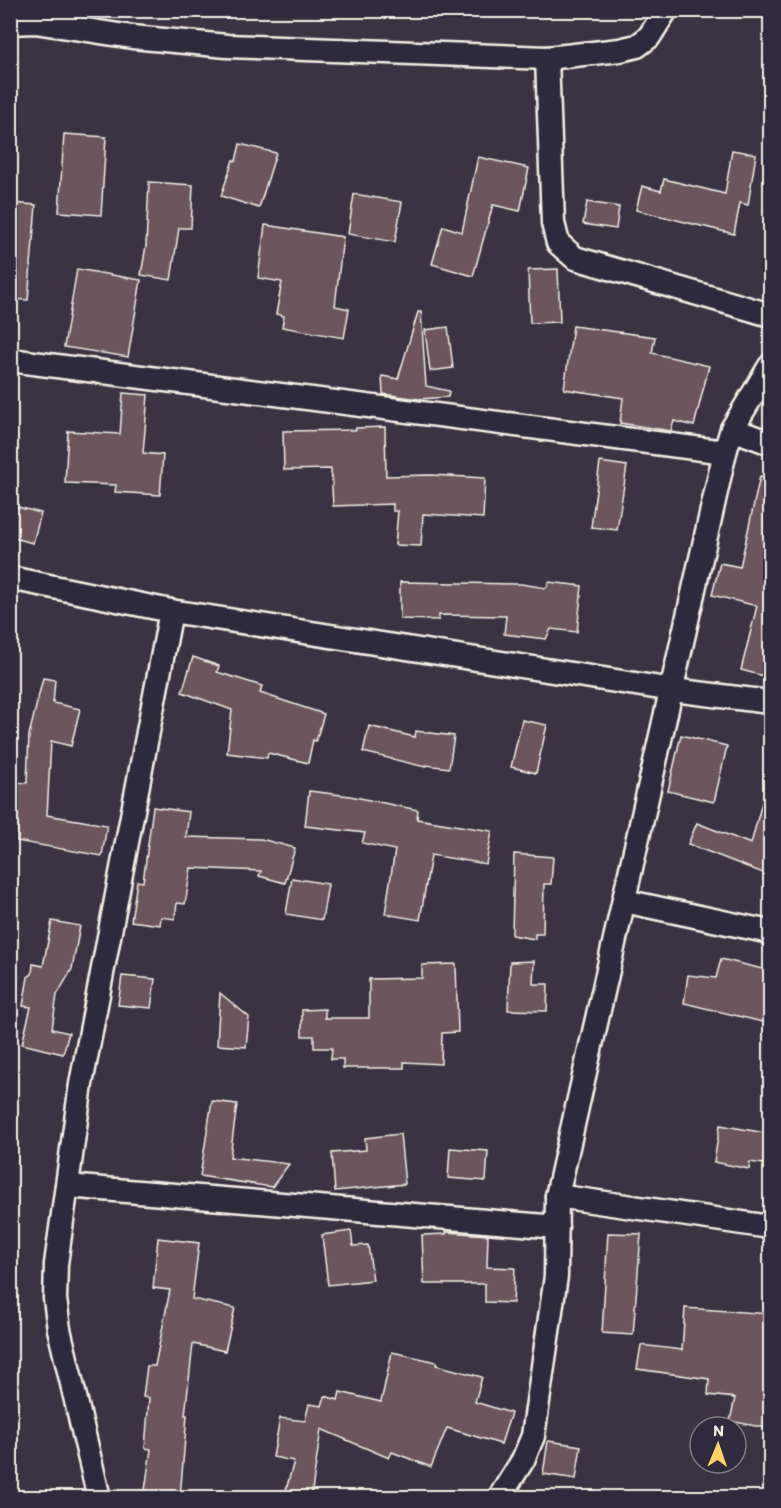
<svg xmlns="http://www.w3.org/2000/svg" width="781" height="1508" viewBox="0 0 781 1508" font-family="Itim,sans-serif">
  <rect width="100%" height="100%" fill="#3b3343"/>
  <filter id="ink" filterUnits="userSpaceOnUse"><feTurbulence type="fractalNoise" baseFrequency=".0167" numOctaves="2"/><feDisplacementMap in="SourceGraphic" scale="12" xChannelSelector="R" yChannelSelector="G"/><feConvolveMatrix kernelMatrix="1 2 1 2 8 2 1 2 1" color-interpolation-filters="sRGB"/></filter>
  <g filter="url(#ink)">
    <g fill="#6c555c" stroke="#f4f1e8" stroke-width="1.5">
      <polygon points="64,134 106,137 101,215 59,212"/>
      <polygon points="240,144 276,153 259,208 221,196 233,160 236,161"/>
      <polygon points="732,150 756,154 748,205 740,203 734,234 636,210 642,186 661,191 664,179 725,194"/>
      <polygon points="478,157 529,168 520,211 493,205 473,276 432,264 443,226 462,232"/>
      <polygon points="149,182 193,185 191,228 179,228 171,280 141,275 146,246"/>
      <polygon points="354,194 402,202 395,242 348,234"/>
      <polygon points="587,202 619,207 616,229 583,224"/>
      <polygon points="10,203 36,205 28,300 10,299"/>
      <polygon points="265,225 343,237 335,306 349,309 344,338 282,327 284,316 276,314 282,282 258,278"/>
      <polygon points="77,269 141,280 128,357 64,347"/>
      <polygon points="558,269 560,322 530,323 528,270"/>
      <polygon points="418,312 421,312 426,386 449,391 448,397 419,399 383,394 382,376 398,379"/>
      <polygon points="573,326 655,337 652,353 709,366 694,426 674,421 671,431 620,423 623,398 564,389"/>
      <polygon points="448,327 453,368 430,371 425,330"/>
      <polygon points="123,393 148,395 143,453 163,455 160,495 115,492 116,485 65,483 68,431 120,434"/>
      <polygon points="385,427 386,476 431,475 485,478 483,518 423,514 421,546 395,545 398,511 393,511 393,504 333,506 331,469 284,470 283,431 356,430 356,428"/>
      <polygon points="600,462 627,466 617,530 591,527"/>
      <polygon points="760,476 771,477 771,678 741,670 757,606 712,595 720,563 740,567"/>
      <polygon points="10,505 41,513 33,543 10,537"/>
      <polygon points="400,582 521,584 546,588 549,582 582,586 577,632 551,629 546,639 504,634 506,616 439,615 439,620 400,619"/>
      <polygon points="193,657 219,666 217,672 262,686 260,693 324,714 316,741 313,740 308,763 268,753 267,758 227,753 232,710 182,692"/>
      <polygon points="43,678 55,680 53,703 80,709 71,746 51,741 47,815 107,825 102,856 16,841 18,815 10,814 10,782 27,783 29,735"/>
      <polygon points="522,720 547,725 536,773 511,767"/>
      <polygon points="369,726 415,737 416,731 454,736 449,768 426,765 425,767 363,752"/>
      <polygon points="681,735 727,746 714,802 668,791"/>
      <polygon points="309,791 350,796 418,810 417,819 492,831 486,864 431,855 420,920 385,914 395,850 362,843 365,833 305,826"/>
      <polygon points="763,798 771,799 771,876 688,844 697,823 751,844"/>
      <polygon points="153,807 189,812 186,837 261,839 295,848 285,883 259,876 261,871 191,868 185,904 177,903 175,919 161,917 160,925 131,921 137,881 143,882"/>
      <polygon points="514,854 553,857 551,884 544,884 543,934 535,934 535,939 512,935"/>
      <polygon points="292,878 328,884 322,920 286,914"/>
      <polygon points="52,921 80,926 72,969 57,995 52,1029 69,1033 63,1054 22,1044 31,1007 23,1006 28,977 32,974 33,964 43,966"/>
      <polygon points="721,959 771,971 771,1024 684,1003 688,975 716,978"/>
      <polygon points="534,961 533,984 548,984 547,1011 508,1010 510,962"/>
      <polygon points="456,964 458,1032 442,1033 441,1064 404,1062 404,1068 343,1068 343,1059 331,1059 332,1048 314,1048 314,1036 302,1036 302,1010 325,1009 325,1018 369,1018 369,979 422,978 422,965"/>
      <polygon points="122,976 155,979 151,1008 118,1005"/>
      <polygon points="220,993 249,1017 246,1047 217,1045"/>
      <polygon points="212,1101 237,1104 230,1157 289,1164 272,1187 200,1176"/>
      <polygon points="720,1125 771,1134 771,1165 750,1162 749,1169 714,1162"/>
      <polygon points="400,1134 405,1184 335,1191 332,1153 366,1150 365,1138"/>
      <polygon points="450,1148 488,1151 486,1181 448,1178"/>
      <polygon points="351,1231 353,1246 368,1245 373,1280 328,1285 322,1235"/>
      <polygon points="446,1232 488,1235 487,1267 515,1268 513,1303 485,1302 485,1284 424,1284 422,1235 446,1234"/>
      <polygon points="608,1233 641,1234 633,1335 602,1333"/>
      <polygon points="158,1238 199,1243 192,1299 235,1308 225,1351 193,1344 185,1415 187,1415 180,1497 144,1497 151,1449 145,1448 149,1398 143,1397 147,1366 155,1366 170,1290 153,1288"/>
      <polygon points="685,1308 771,1314 771,1429 730,1421 735,1398 708,1395 709,1379 637,1369 641,1345 682,1350"/>
      <polygon points="392,1352 437,1362 436,1365 482,1377 475,1402 511,1413 501,1444 447,1428 431,1467 392,1452 389,1458 321,1429 311,1497 284,1497 294,1461 273,1457 280,1418 305,1421 309,1404 322,1406 325,1396 338,1400 340,1392 381,1402"/>
      <polygon points="548,1441 581,1446 576,1479 543,1474"/>
    </g>
    <g fill="none" stroke-linecap="round" stroke-linejoin="round">
      <defs>
        <g id="street">
          <polyline points="10,23 35,22 132,37 227,46 547,58 620,50 637,46 649,37 666,10"/>
          <polyline points="547,58 553,223 558,243 575,258 770,315"/>
          <polyline points="10,360 725,452"/>
          <polyline points="732,429 770,443"/>
          <polyline points="10,578 171,611 673,690 770,702"/>
          <polyline points="624,901 770,932"/>
          <polyline points="67,1186 557,1227"/>
          <polyline points="557,1196 770,1227"/>
          <polyline points="99,1498 59,1329 55,1299 56,1264 81,1084 171,611"/>
          <polyline points="499,1498 523,1460 533,1436 556,1276 557,1196 725,452 732,429 770,366"/>
        </g>
      </defs>
      <use href="#street" stroke="#f4f1e8" stroke-width="27"/>
      <use href="#street" stroke="#2f2a3d" stroke-width="22"/>
    </g>
  </g>
  <rect width="781" height="1508" fill="none" stroke="#2f2a3d" stroke-width="36"/>
  <rect x="18" y="18" width="745" height="1472" fill="none" stroke="#f4f1e8" stroke-width="2" filter="url(#ink)"/>
  <g transform="translate(718 1445) rotate(2)"><circle r="28" fill="#2f2a3d" stroke="#7e7a81" stroke-width="1.5"/>
  <path d="M0-4.5L10 22L0 15L-10 22Z" fill="#ffd166"/>
  <text y="-9" font-size="16" font-weight="bold" text-anchor="middle" fill="#f4f1e8">N</text>
  </g>
</svg>
